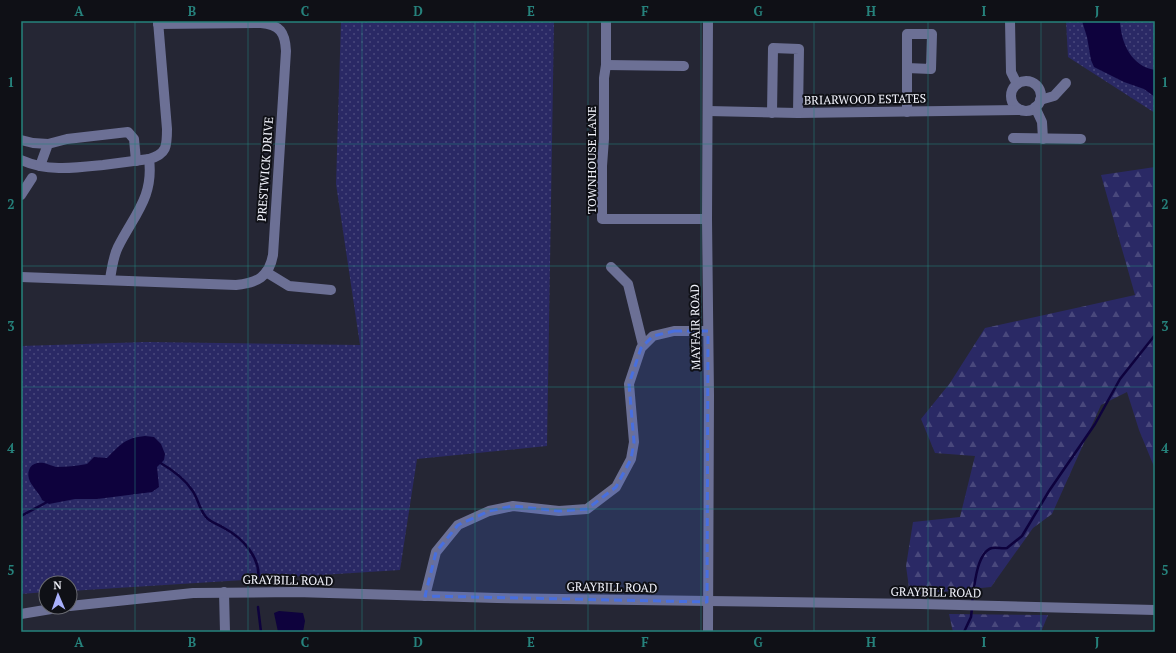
<svg xmlns="http://www.w3.org/2000/svg" width="1176" height="653" viewBox="0 0 1176 653" font-family="'PT Serif',serif">
  <defs>
    <pattern id="grass-dots" width="8" height="8" patternUnits="userSpaceOnUse"><rect width="8" height="8" fill="#2a2965"/><path d="M2 2h.1M6 6h.1" fill="none" stroke="#49487c" stroke-width="1.8" stroke-linecap="round"/></pattern>
    <pattern id="forest-firs" width="22" height="20" patternUnits="userSpaceOnUse"><rect width="22" height="20" fill="#2a2965"/><path d="M5 1l3.5 6h-7zM16 11l3.5 6h-7z" fill="#49487c"/></pattern>
  </defs>
  <rect width="100%" height="100%" fill="#252634"/>
  <g fill="url(#grass-dots)">
    <polygon points="341,21 554,21 547,446 417,459 400,570 70,591 70,583 46,583 46,592 21,594 21,346 146,342 360,345 336,184"/>
    <polygon points="1066,21 1155,21 1155,113 1068,57"/>
  </g>
  <g fill="url(#forest-firs)">
    <polygon points="1155,167 1155,469 1139,430 1127,392 1101,405 1052,514 1033,528 991,587 910,595 906,566 913,522 960,517 975,456 935,453 921,419 950,383 985,328 1135,295 1101,175"/>
    <polygon points="949,614 1048,615 1041,632 953,632"/>
  </g>
  <g fill="#0e023d">
    <path d="M1082 21H1120C1121 43 1131 66 1155 70V97L1144 89 1124 82 1094 67 1091 60 1087 37Z"/>
    <path d="M145 436 154 437 161 444 165 454 164 460 157 467 159 487 152 492 97 499H75L49 504 42 500C39 492 31 486 29 479 26 468 33 461 44 463 48 464 52 466 56 467 67 467 77 466 87 464L94 457 107 458C121 444 125 438 145 436Z"/>
    <polygon points="279,611 303,613 305,621 303,632 278,632 274,613"/>
  </g>
  <g fill="none" stroke-linecap="round" stroke-linejoin="round">
    <g stroke="#0e023d" stroke-width="2.5">
      <path d="M159 462C171 469 184 478 192 490 198 498 199 509 206 517 211 523 218 524 224 528 243 538 262 559 258 581"/>
      <polyline points="21,516 49,501"/>
      <path d="M972 603C974 590 976 552 992 548 997 547 1002 549 1007 548L1022 536 1049 491 1095 424 1120 379 1155 335"/>
      <polyline points="258,607 261,632"/>
      <polyline points="964,632 971,617 972,608"/>
    </g>
    <g stroke="#6c7095" stroke-width="10">
      <polyline points="606,21 606,65 604,78 604,139 602,166 602,219 707,219"/>
      <polyline points="1010,21 1011,72 1017,84"/>
      <polyline points="606,65 684,66"/>
      <circle cx="1026" cy="96" r="15"/>
      <polyline points="1040,100 1054,96 1066,83"/>
      <polyline points="1035,107 1042,122 1043,139"/>
      <polyline points="708,111 798,113 1021,110"/>
      <polyline points="907,112 907,34 932,34 931,69 907,68"/>
      <polyline points="772,113 773,48 799,49 798,113"/>
      <polyline points="1013,138 1081,139"/>
      <polyline points="21,140 33,143 48,144"/>
      <path d="M21 160C48 172 75 168 103 165 118 163 134 161 149 159 167 154 167 146 167 129L158 21"/>
      <polyline points="40,166 48,144 67,139 128,132 134,139 136,161"/>
      <polyline points="21,195 32,178"/>
      <polyline points="611,267 628,284 643,345"/>
      <polyline points="266,272 289,286 331,290"/>
      <path d="M21 277 236 285C257 283 269 277 273 255L286 51C285 32 280 25 261 23L158 24"/>
      <path d="M110 279C112 268 113 257 118 247 134 215 154 197 149 159"/>
      <polyline points="224,592 225,632"/>
      <polyline points="425,596 436,552 458,525 489,511 513,506 559,511 587,509 616,487 631,459 634,442 629,384 641,348 653,336 674,331 708,331"/>
      <polyline points="70,606 193,593 296,592 497,598 920,604 1155,610"/>
      <polyline points="21,614 63,607"/>
      <polyline points="708,632 709,395 707,219 708,21"/>
    </g>
  </g>
  <path fill="#486fdf" fill-opacity="0.2" stroke="#486fdf" stroke-width="3" stroke-dasharray="8 5" stroke-linejoin="round" d="M674 331H708L707 602 425 596 436 552 458 525 489 511 513 506 559 511 587 509 616 487 631 459 634 442 629 384 641 348 653 336Z"/>
  <path fill="none" stroke="#26827c" stroke-width="1" stroke-opacity="0.55" d="M135 21V632M248 21V632M362 21V632M475 21V632M588 21V632M701 21V632M814 21V632M928 21V632M1041 21V632M21 144H1155M21 266H1155M21 387H1155M21 509H1155"/>
  <g text-anchor="middle" dominant-baseline="central" stroke-width="4" stroke-linejoin="round" paint-order="stroke">
    <g font-size="12" fill="#f2f3fc" stroke="#0f1016">
      <text transform="translate(865 99) rotate(-1)">BRIARWOOD ESTATES</text>
      <text transform="translate(591 160) rotate(-90)">TOWNHOUSE LANE</text>
      <text transform="translate(265 169) rotate(-86)">PRESTWICK DRIVE</text>
      <text transform="translate(695 327) rotate(-91)">MAYFAIR ROAD</text>
      <text transform="translate(288 580) rotate(1)">GRAYBILL ROAD</text>
      <text transform="translate(612 587) rotate(1)">GRAYBILL ROAD</text>
      <text transform="translate(936 592) rotate(1)">GRAYBILL ROAD</text>
    </g>
  </g>
  <rect width="1176" height="653" fill="none" stroke="#0f1016" stroke-width="44"/>
  <g transform="translate(58 595) rotate(358)"><circle r="19" fill="#0f1016" stroke="#6a6b72"/>
  <path d="M0-3L7 15L0 10L-7 15Z" fill="#a9b0fc"/>
  <text y="-6" font-size="11" font-weight="bold" text-anchor="middle" fill="#f2f3fc">N</text>
  </g>
  <rect x="22" y="22" width="1132" height="609" fill="none" stroke="#26827c" stroke-width="1.5"/>
  <g font-size="13" text-anchor="middle" font-weight="bold" fill="#26827c">
    <text x="79" y="16">A</text>
    <text x="192" y="16">B</text>
    <text x="305" y="16">C</text>
    <text x="418" y="16">D</text>
    <text x="531" y="16">E</text>
    <text x="645" y="16">F</text>
    <text x="758" y="16">G</text>
    <text x="871" y="16">H</text>
    <text x="984" y="16">I</text>
    <text x="1097" y="16">J</text>
    <text x="11" y="87">1</text>
    <text x="1165" y="87">1</text>
    <text x="11" y="209">2</text>
    <text x="1165" y="209">2</text>
    <text x="11" y="331">3</text>
    <text x="1165" y="331">3</text>
    <text x="11" y="453">4</text>
    <text x="1165" y="453">4</text>
    <text x="11" y="575">5</text>
    <text x="1165" y="575">5</text>
    <text x="79" y="647">A</text>
    <text x="192" y="647">B</text>
    <text x="305" y="647">C</text>
    <text x="418" y="647">D</text>
    <text x="531" y="647">E</text>
    <text x="645" y="647">F</text>
    <text x="758" y="647">G</text>
    <text x="871" y="647">H</text>
    <text x="984" y="647">I</text>
    <text x="1097" y="647">J</text>
  </g>
</svg>
